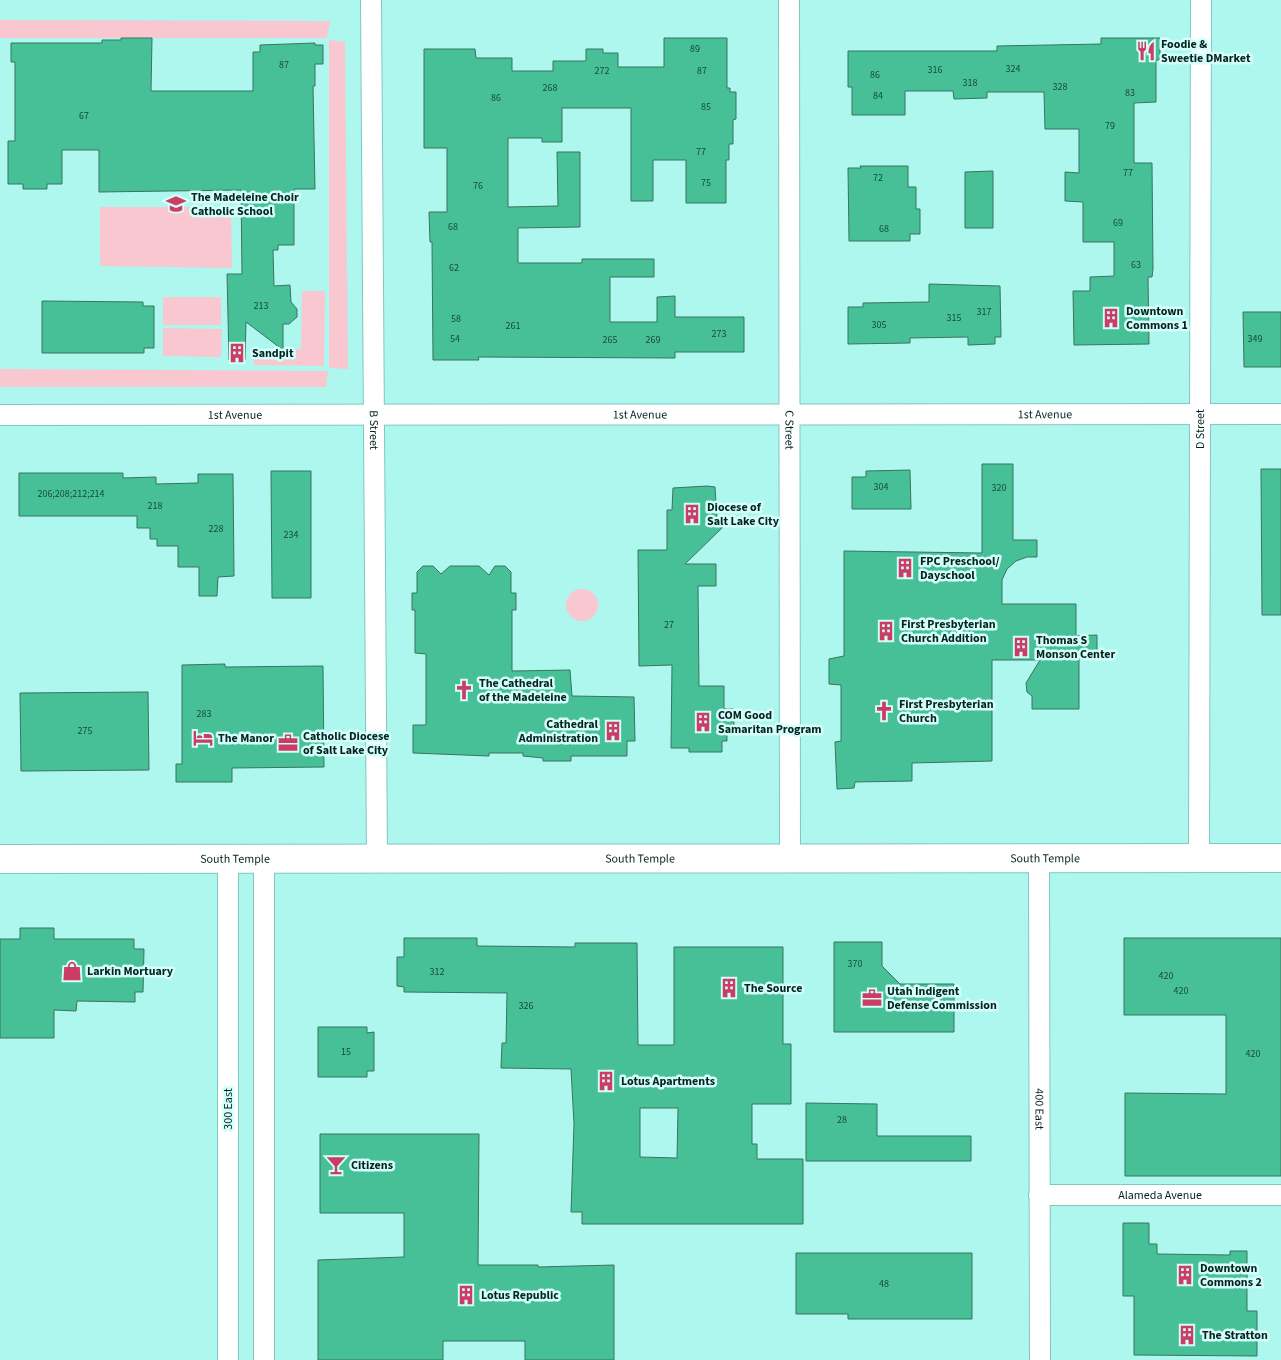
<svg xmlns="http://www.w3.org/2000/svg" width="1281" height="1360" viewBox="0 0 1281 1360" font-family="'Source Sans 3',sans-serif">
  <rect width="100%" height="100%" fill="#aef7ef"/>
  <g fill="#f8c7cf">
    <polygon points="0,20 330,21 327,38 0,38"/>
    <polygon points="329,40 345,42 348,369 329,368"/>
    <polygon points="100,207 231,207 232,268 100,266"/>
    <polygon points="302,291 325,291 324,366 254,365 254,349 301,349"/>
    <rect x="163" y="297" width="58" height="28"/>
    <polygon points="163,328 222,329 221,357 163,356"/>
    <polygon points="0,369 328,371 326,387 0,387"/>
    <circle cx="582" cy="605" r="16"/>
  </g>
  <g fill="#47c098" stroke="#39745f" fill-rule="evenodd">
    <polygon points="121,38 152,38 151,91 253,91 253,52 260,52 260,45 315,43 315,45 323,45 323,64 315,64 315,86 313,86 315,189 294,189 294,245 278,245 278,250 273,250 274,286 290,285 291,302 297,309 297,317 289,324 283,324 283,350 246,322 245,360 229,360 227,274 242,274 241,190 99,192 99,150 62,150 62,184 47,184 47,189 23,189 23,184 8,184 8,141 15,141 15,62 11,62 11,43 102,43 102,40 121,40"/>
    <polygon points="664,38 727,38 727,88 730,88 730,92 736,92 736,119 733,120 733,144 729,144 729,160 726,160 726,203 686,203 686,160 653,160 653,201 631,201 631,108 562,108 562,142 542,142 542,138 508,138 508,207 558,206 557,152 580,152 580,227 518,228 518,263 582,263 582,259 654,259 654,277 610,277 610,322 657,322 657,297 675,296 675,317 744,317 744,352 675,352 675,358 478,357 479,360 433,360 432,242 430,242 429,212 447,212 447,148 424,148 424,49 475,49 476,58 512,58 512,71 553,71 553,61 586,61 586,49 603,49 603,53 618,53 618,67 664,67"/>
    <polygon points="1101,38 1160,38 1160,60 1156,60 1156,102 1134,103 1134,163 1152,163 1153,269 1152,277 1148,277 1149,344 1074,345 1073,291 1090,291 1090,277 1114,276 1114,242 1083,242 1083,202 1065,201 1065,172 1079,173 1079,129 1045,129 1044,92 987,92 987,98 954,99 953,91 905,91 905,115 852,115 852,87 848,87 848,51 997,51 997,46 1101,44"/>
    <polygon points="860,166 908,166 908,187 916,187 916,209 920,209 920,234 910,234 910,241 849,241 848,168 861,168"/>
    <polygon points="993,171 993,228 965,228 965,172"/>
    <polygon points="929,284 1000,286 1001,337 995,337 995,344 968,345 968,337 910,338 910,343 848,344 848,307 863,307 863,303 929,302"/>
    <polygon points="42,301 143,302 143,306 154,306 154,348 144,348 144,353 42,353"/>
    <polygon points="1243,312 1281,312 1281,367 1244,367"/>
    <polygon points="982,464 1013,464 1013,540 1037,540 1037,557 1027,557 1016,561 1007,569 1002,580 1002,604 1076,604 1076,636 1097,635 1097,658 1079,658 1079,709 1032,709 1032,696 1027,692 1026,683 1040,660 992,660 992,761 912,763 912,781 855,782 854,788 837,789 835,742 841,741 841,685 829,684 829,659 844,656 844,551 982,553"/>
    <polygon points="1261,469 1281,469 1281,615 1262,615"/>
    <polygon points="910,470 911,509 852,509 852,477 866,477 866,471"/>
    <polygon points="271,471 311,471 311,598 272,598"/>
    <polygon points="19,473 123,473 123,478 156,477 156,484 198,483 198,474 233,474 234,576 218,577 217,596 199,596 199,567 178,567 178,546 157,546 157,539 150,539 150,528 137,528 137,516 19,516"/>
    <polygon points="707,486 715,487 717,519 724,526 685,564 716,564 716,586 698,586 699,686 724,686 724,709 734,709 734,727 727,727 727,741 722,741 722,752 689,752 689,748 671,748 672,665 639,666 638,550 667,550 667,510 672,510 673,488"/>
    <polygon points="423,566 433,566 441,574 450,566 479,566 489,575 495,566 505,566 511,572 511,593 516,593 516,610 512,610 512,671 570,670 572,696 634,697 635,741 627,741 627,756 571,756 571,761 543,761 543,758 523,756 523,753 489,753 489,756 413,753 413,725 426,725 426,654 415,653 415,610 412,610 412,593 417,593 417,572"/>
    <polygon points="225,664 225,667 323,666 324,767 232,768 232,782 176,782 176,764 182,764 182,665"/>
    <polygon points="148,692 149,770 21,771 20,693"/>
    <polygon points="20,928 54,928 54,939 134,939 134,949 144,949 143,992 135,992 135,1002 77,1001 76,1011 54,1010 54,1038 0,1038 0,939 20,939"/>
    <path d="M404 938H477V946L575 947V943H637L638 1045H674V947H783V1044H791V1104H752V1144H757V1159H803V1224H582V1212H571L574 1124 571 1069 501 1068 502 1043H506L507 993 404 992V987L397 986V957H404ZM640 1108H678L677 1158 640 1157Z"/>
    <polygon points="1124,938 1281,938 1281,1176 1125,1176 1125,1093 1226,1094 1226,1015 1124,1015"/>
    <polygon points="834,942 882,942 882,966 900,984 954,984 954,1032 834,1032"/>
    <polygon points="318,1027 367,1027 367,1033 374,1032 374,1071 367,1071 367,1077 318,1077"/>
    <polygon points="806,1103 877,1104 877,1136 971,1136 971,1161 806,1161"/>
    <polygon points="320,1134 479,1134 478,1265 538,1265 538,1267 614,1265 614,1360 525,1360 525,1341 443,1341 443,1360 318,1360 318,1260 404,1257 404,1213 320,1213"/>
    <polygon points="1123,1223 1149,1223 1149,1244 1157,1244 1157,1254 1230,1255 1230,1251 1247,1251 1247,1311 1257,1311 1257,1356 1134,1355 1134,1296 1123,1296"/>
    <polygon points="796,1253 972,1253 972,1319 848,1319 848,1314 796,1314"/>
  </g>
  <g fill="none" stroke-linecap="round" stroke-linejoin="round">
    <defs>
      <g id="minor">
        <path id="s1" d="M371 0 377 859"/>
        <path id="s2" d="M789 0 790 859"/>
        <path id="s3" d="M0 415 1281 414"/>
        <path id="s4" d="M1039 858 1040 1360"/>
        <path id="s5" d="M1199 858 1201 0"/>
        <polyline points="228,859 228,1360"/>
        <polyline points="264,859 264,1360"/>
        <path id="s6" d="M1039 1195H1281"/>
      </g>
      <g id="primary">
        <path id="s7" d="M0 859 1281 858"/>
      </g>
    </defs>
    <use href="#minor" stroke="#80c7bf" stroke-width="22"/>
    <use href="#primary" stroke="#80c7bf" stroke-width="30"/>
    <use href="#minor" stroke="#fff" stroke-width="20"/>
    <use href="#primary" stroke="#fff" stroke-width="28"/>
  </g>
  <defs>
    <symbol id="restaurant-bare" viewBox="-9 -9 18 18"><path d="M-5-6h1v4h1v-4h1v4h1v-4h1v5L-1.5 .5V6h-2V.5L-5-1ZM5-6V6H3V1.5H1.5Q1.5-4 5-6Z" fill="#cc3d66" stroke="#d4fef9" stroke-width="2.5" paint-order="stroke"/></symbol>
    <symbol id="school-bare" viewBox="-9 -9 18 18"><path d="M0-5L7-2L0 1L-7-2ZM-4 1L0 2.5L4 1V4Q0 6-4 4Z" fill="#cc3d66" stroke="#d4fef9" stroke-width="2.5" paint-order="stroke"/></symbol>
    <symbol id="building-bare" viewBox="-9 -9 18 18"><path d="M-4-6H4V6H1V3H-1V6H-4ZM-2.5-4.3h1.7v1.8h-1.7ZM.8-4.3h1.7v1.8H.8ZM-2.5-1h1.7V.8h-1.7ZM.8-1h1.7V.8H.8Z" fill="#cc3d66" stroke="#d4fef9" stroke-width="2.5" paint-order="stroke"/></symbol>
    <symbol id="church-bare" viewBox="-9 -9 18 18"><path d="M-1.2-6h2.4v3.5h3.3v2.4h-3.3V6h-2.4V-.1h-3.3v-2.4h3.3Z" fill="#cc3d66" stroke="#d4fef9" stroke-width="2.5" paint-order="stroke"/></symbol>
    <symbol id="hotel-bare" viewBox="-9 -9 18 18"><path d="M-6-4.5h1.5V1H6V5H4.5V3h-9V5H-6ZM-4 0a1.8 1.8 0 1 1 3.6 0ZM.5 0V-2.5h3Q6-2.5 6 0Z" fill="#cc3d66" stroke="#d4fef9" stroke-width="2.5" paint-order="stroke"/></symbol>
    <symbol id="office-bare" viewBox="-9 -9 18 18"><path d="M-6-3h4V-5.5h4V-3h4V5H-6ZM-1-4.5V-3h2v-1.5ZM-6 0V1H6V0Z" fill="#cc3d66" stroke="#d4fef9" stroke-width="2.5" paint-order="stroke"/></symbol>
    <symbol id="shop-bare" viewBox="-9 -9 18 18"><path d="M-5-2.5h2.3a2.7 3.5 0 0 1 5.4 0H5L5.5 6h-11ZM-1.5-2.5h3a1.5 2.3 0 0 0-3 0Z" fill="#cc3d66" stroke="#d4fef9" stroke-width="2.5" paint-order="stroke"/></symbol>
    <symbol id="bar-bare" viewBox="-9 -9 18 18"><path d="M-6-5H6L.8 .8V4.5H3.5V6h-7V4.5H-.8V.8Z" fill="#cc3d66" stroke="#d4fef9" stroke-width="2.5" paint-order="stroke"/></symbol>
  </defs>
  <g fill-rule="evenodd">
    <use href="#restaurant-bare" x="1132" y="37" width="28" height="28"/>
    <use href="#school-bare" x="162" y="190" width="28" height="28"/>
    <use href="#building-bare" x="1097" y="304" width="28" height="28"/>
    <use href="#building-bare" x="223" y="339" width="28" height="28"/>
    <use href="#building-bare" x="678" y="500" width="28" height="28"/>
    <use href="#building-bare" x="891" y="554" width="28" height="28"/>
    <use href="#building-bare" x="872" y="617" width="28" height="28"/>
    <use href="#building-bare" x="1007" y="633" width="28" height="28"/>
    <use href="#church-bare" x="450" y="676" width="28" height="28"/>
    <use href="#church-bare" x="870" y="697" width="28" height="28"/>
    <use href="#building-bare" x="689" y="708" width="28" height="28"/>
    <use href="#building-bare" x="599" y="717" width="28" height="28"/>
    <use href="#hotel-bare" x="189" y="724" width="28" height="28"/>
    <use href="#office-bare" x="274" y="729" width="28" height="28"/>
    <use href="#shop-bare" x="58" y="957" width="28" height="28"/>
    <use href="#building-bare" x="715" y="974" width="28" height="28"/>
    <use href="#office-bare" x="858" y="984" width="28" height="28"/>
    <use href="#building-bare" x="592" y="1067" width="28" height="28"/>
    <use href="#bar-bare" x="322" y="1151" width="28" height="28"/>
    <use href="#building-bare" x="1171" y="1261" width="28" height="28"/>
    <use href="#building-bare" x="452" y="1281" width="28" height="28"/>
    <use href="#building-bare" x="1173" y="1321" width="28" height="28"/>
  </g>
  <g text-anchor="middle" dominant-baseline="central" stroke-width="5" stroke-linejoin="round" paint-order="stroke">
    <g font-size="10" fill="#154a3f">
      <text x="695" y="49">89</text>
      <text x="284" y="65">87</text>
      <text x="1013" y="69">324</text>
      <text x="935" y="70">316</text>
      <text x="602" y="71">272</text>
      <text x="702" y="71">87</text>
      <text x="875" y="75">86</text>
      <text x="970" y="83">318</text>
      <text x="1060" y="87">328</text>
      <text x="550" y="88">268</text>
      <text x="1130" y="93">83</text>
      <text x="878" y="96">84</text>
      <text x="496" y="98">86</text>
      <text x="706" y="107">85</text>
      <text x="84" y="116">67</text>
      <text x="1110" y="126">79</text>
      <text x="701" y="152">77</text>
      <text x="1128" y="173">77</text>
      <text x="878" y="178">72</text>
      <text x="706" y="183">75</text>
      <text x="478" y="186">76</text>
      <text x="1118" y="223">69</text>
      <text x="453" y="227">68</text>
      <text x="884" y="229">68</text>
      <text x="1136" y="265">63</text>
      <text x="454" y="268">62</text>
      <text x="261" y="306">213</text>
      <text x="984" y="312">317</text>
      <text x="954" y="318">315</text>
      <text x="456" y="319">58</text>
      <text x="879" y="325">305</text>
      <text x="513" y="326">261</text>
      <text x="719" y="334">273</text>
      <text x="455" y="339">54</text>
      <text x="1255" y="339">349</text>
      <text x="610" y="340">265</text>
      <text x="653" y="340">269</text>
      <text x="881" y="487">304</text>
      <text x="999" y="488">320</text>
      <text x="71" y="494">206;208;212;214</text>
      <text x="155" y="506">218</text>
      <text x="216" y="529">228</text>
      <text x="291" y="535">234</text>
      <text x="669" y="625">27</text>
      <text x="204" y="714">283</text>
      <text x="85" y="731">275</text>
      <text x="855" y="964">370</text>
      <text x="437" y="972">312</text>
      <text x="1166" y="976">420</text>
      <text x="1181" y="991">420</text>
      <text x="526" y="1006">326</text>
      <text x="346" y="1052">15</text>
      <text x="1253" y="1054">420</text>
      <text x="842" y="1120">28</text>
      <text x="884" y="1284">48</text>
    </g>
    <g font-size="12" font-weight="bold" fill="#042321" stroke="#d4fef9" text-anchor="start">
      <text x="1161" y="44">Foodie &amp;<tspan x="1161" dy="14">Sweetie DMarket</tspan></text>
      <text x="191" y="197">The Madeleine Choir<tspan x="191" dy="14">Catholic School</tspan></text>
      <text x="1126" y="311">Downtown<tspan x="1126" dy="14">Commons 1</tspan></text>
      <text x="252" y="353">Sandpit</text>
      <text x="707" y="507">Diocese of<tspan x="707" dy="14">Salt Lake City</tspan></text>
      <text x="920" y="561">FPC Preschool/<tspan x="920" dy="14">Dayschool</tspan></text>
      <text x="901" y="624">First Presbyterian<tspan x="901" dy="14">Church Addition</tspan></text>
      <text x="1036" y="640">Thomas S<tspan x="1036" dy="14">Monson Center</tspan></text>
      <text x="479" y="683">The Cathedral<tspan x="479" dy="14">of the Madeleine</tspan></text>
      <text x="899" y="704">First Presbyterian<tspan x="899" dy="14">Church</tspan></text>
      <text x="718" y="715">COM Good<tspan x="718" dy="14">Samaritan Program</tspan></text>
      <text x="598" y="724" text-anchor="end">Cathedral<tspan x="598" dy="14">Administration</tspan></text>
      <text x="303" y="736">Catholic Diocese<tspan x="303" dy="14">of Salt Lake City</tspan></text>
      <text x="218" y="738">The Manor</text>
      <text x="87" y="971">Larkin Mortuary</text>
      <text x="744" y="988">The Source</text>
      <text x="887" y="991">Utah Indigent<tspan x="887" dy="14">Defense Commission</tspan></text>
      <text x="621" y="1081">Lotus Apartments</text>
      <text x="351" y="1165">Citizens</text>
      <text x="1200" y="1268">Downtown<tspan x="1200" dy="14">Commons 2</tspan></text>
      <text x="481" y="1295">Lotus Republic</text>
      <text x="1202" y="1335">The Stratton</text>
    </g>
    <g font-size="12" fill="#042321" stroke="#d4fef9">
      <text stroke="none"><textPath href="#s3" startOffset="235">1st Avenue</textPath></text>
      <text stroke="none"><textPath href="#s3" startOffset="640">1st Avenue</textPath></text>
      <text stroke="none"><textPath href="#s3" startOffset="1045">1st Avenue</textPath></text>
      <text stroke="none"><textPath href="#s1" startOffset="430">B Street</textPath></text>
      <text stroke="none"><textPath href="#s2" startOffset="430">C Street</textPath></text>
      <text stroke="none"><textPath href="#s5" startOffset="429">D Street</textPath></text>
      <text stroke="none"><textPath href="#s7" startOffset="235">South Temple</textPath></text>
      <text stroke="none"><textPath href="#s7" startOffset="640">South Temple</textPath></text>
      <text stroke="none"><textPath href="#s7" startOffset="1045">South Temple</textPath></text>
      <text transform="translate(228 1109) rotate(-90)">300 East</text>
      <text stroke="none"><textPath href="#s4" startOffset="251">400 East</textPath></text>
      <text stroke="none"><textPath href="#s6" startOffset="121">Alameda Avenue</textPath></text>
    </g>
  </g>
</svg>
